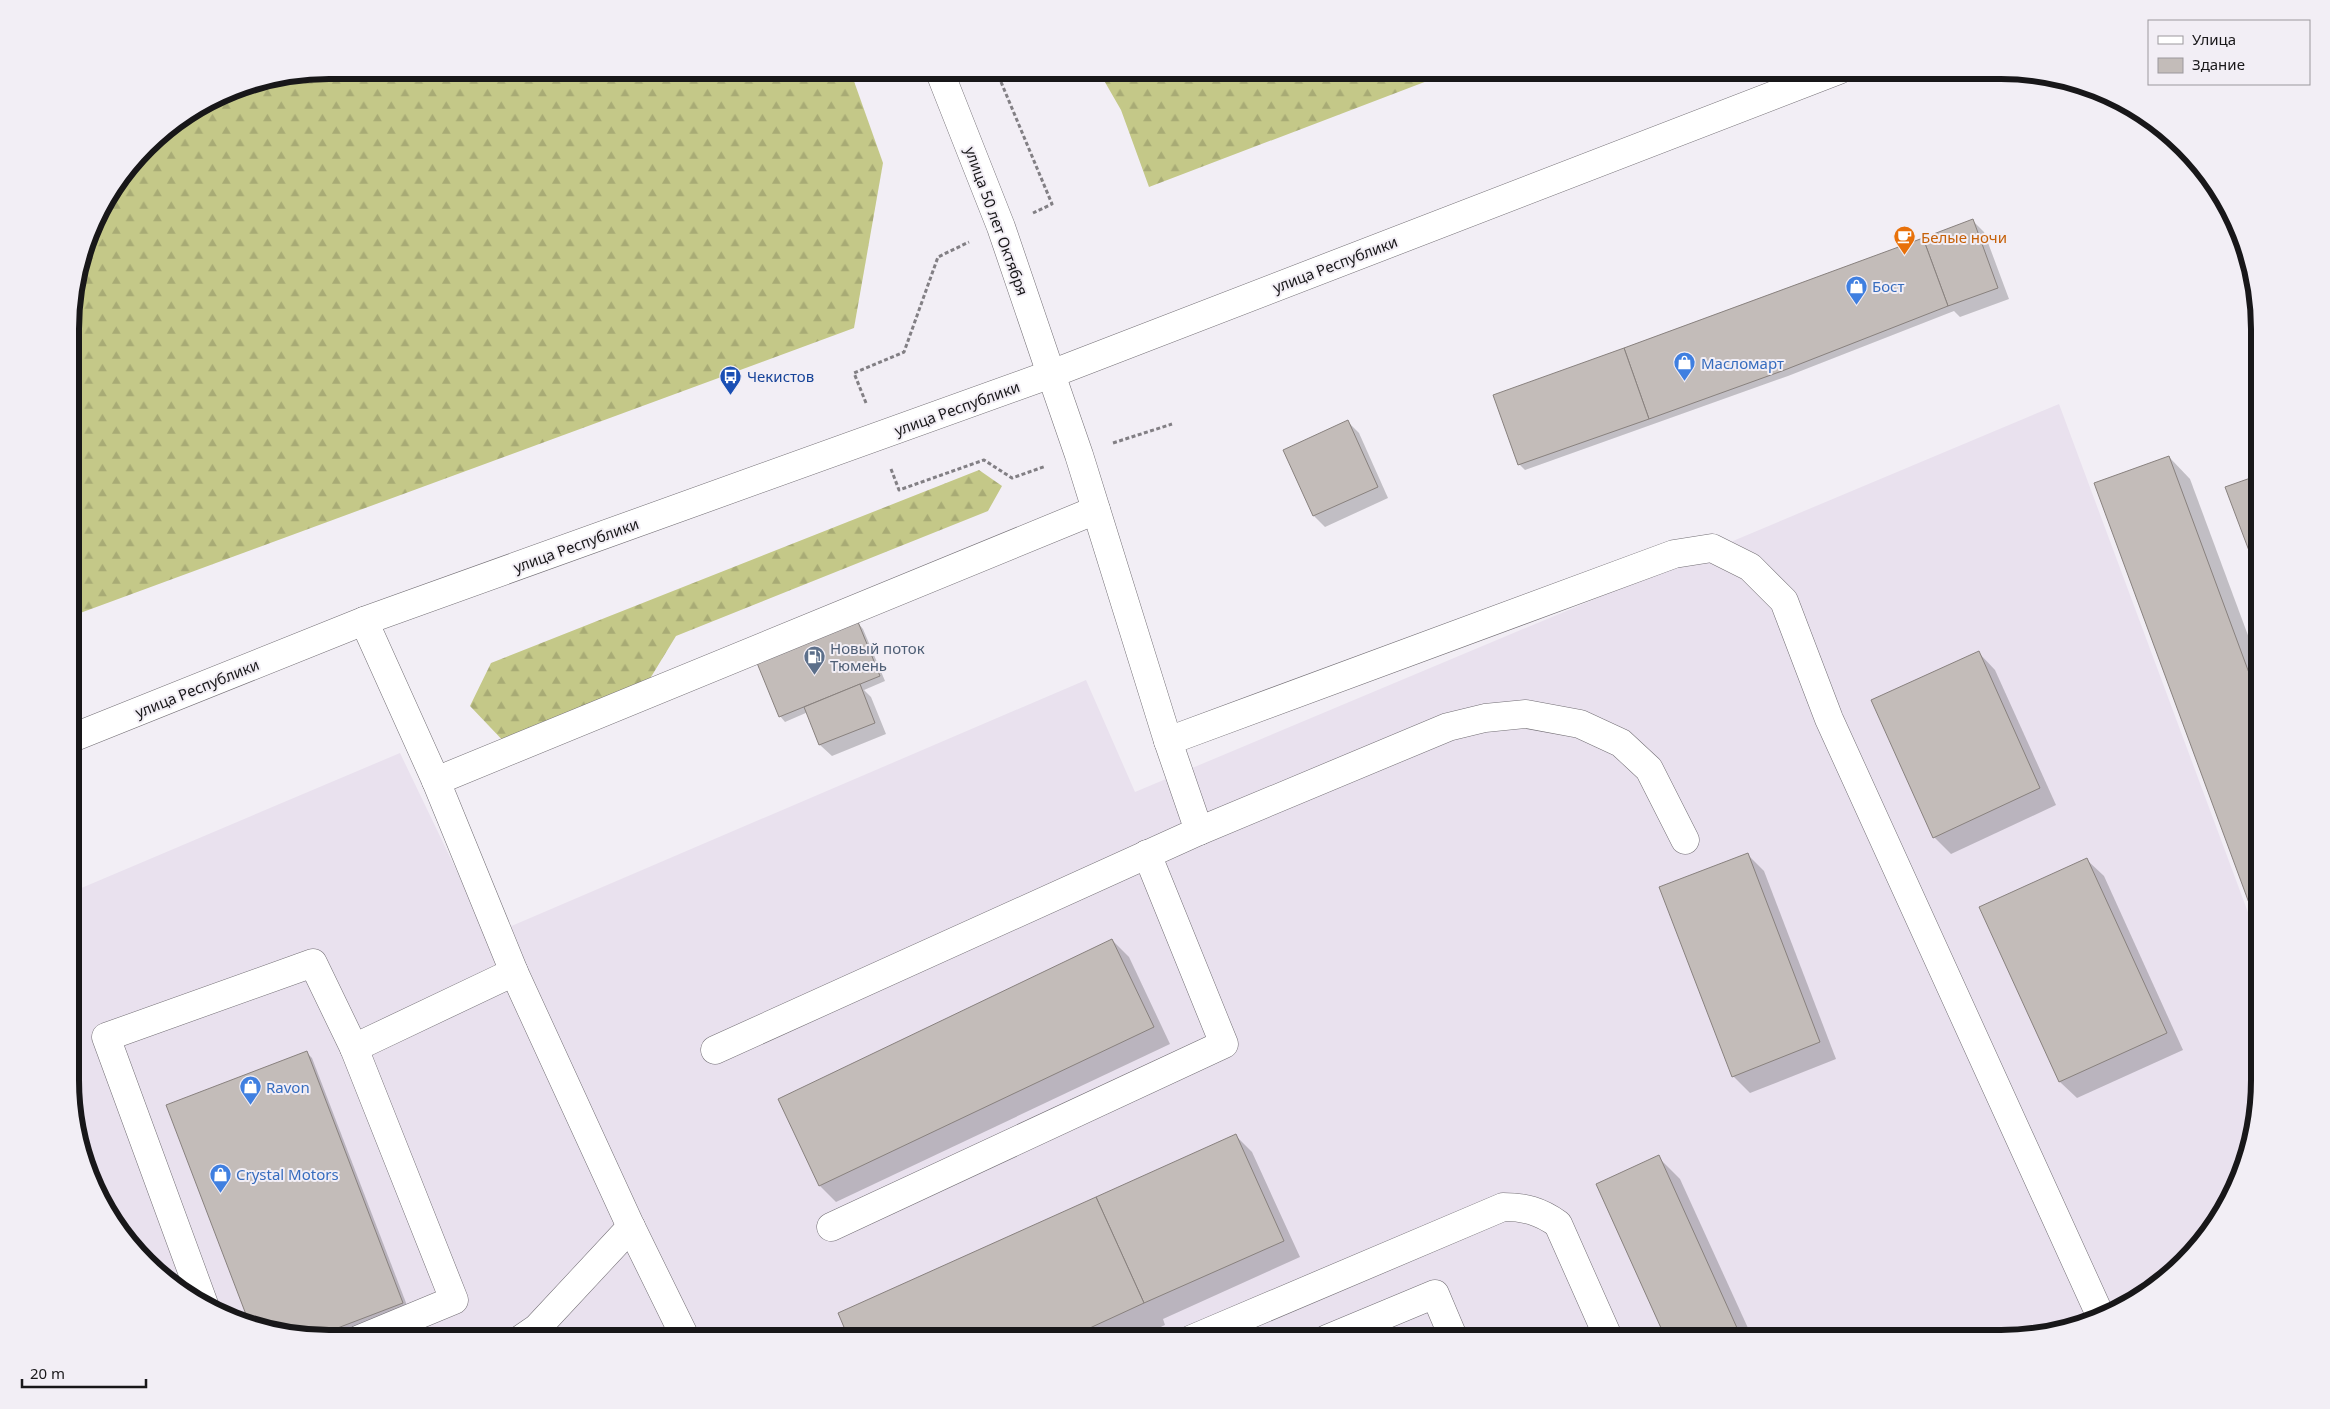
<svg xmlns="http://www.w3.org/2000/svg" width="2330" height="1409" viewBox="0 0 2330 1409" font-family="'Noto Sans',sans-serif">
  <defs>
    <pattern id="forest-firs" width="22" height="20" patternUnits="userSpaceOnUse" patternTransform="scale(1.25)"><rect width="22" height="20" fill="#c4c888"/><path d="M5 1l3.5 6h-7zM16 11l3.5 6h-7z" fill="#a8ab75"/></pattern>
  </defs>
  <rect width="100%" height="100%" fill="#f2eef5"/>
  <polygon fill="#e9e1ee" points="2059,404 2259,942 2259,1097 2251,1147 2225,1210 2184,1263 2131,1304 2068,1330 2018,1338 329,1339 262,1330 199,1304 146,1263 114,1224 84,1163 72,1113 72,892 400,753 488,936 1086,680 1135,792"/>
  <g fill="url(#forest-firs)">
    <polygon points="329,70 850,70 883,163 854,328 72,616 72,296 97,214 158,134 230,90"/>
    <polygon points="1098,70 1456,70 1149,187 1121,110"/>
    <polygon points="979,470 1002,486 988,511 676,636 640,695 509,747 470,706 491,663"/>
  </g>
  <g fill="#0003">
    <polygon points="1973,221 1984,232 2009,299 1960,317 1954,311 1788,376 1525,470 1520,465 1495,395"/>
    <polygon points="1348,422 1359,433 1388,498 1325,527 1314,516"/>
    <polygon points="2169,457 2190,479 2259,665 2259,926 2096,484"/>
    <polygon points="2259,476 2259,563 2252,556 2227,488"/>
    <polygon points="858,623 863,629 885,681 864,690 871,697 886,734 832,756 820,745 808,712 785,722 780,716"/>
    <polygon points="1979,653 1995,670 2056,805 1951,854 1934,837"/>
    <polygon points="1747,854 1764,871 1836,1059 1750,1093 1733,1076"/>
    <polygon points="2087,860 2104,876 2183,1050 2077,1098 2060,1082 1981,908"/>
    <polygon points="1112,940 1129,957 1170,1044 836,1202 820,1186"/>
    <polygon points="307,1053 312,1058 408,1308 328,1339 262,1330 252,1326 168,1106"/>
    <polygon points="1236,1136 1252,1152 1300,1257 1163,1319 1165,1325 1135,1339 851,1339"/>
    <polygon points="1658,1157 1680,1179 1753,1339 1668,1339"/>
  </g>
  <g fill="#c3bcb9" stroke="#88817e">
    <polygon points="1973,219 1998,288 1948,306 1923,238"/>
    <polygon points="1923,238 1948,306 1782,371 1649,419 1624,348"/>
    <polygon points="1624,348 1649,419 1518,465 1493,395"/>
    <polygon points="1348,420 1378,487 1313,516 1283,450"/>
    <polygon points="2169,456 2259,700 2259,930 2094,483"/>
    <polygon points="2259,475 2259,553 2251,556 2225,487"/>
    <polygon points="858,622 880,676 779,717 757,663"/>
    <polygon points="1979,651 2040,788 1933,838 1871,700"/>
    <polygon points="860,684 875,723 819,745 804,707"/>
    <polygon points="1748,853 1820,1042 1732,1077 1659,887"/>
    <polygon points="2087,858 2167,1033 2059,1082 1979,907"/>
    <polygon points="1112,939 1154,1027 819,1186 778,1099"/>
    <polygon points="307,1051 403,1303 314,1337 262,1330 250,1325 166,1105"/>
    <polygon points="1236,1134 1284,1241 1144,1303 1096,1197"/>
    <polygon points="1659,1155 1742,1339 1666,1339 1596,1184"/>
    <polygon points="1096,1197 1144,1303 1066,1339 849,1339 838,1313"/>
  </g>
  <g fill="none" stroke-linecap="round" stroke-linejoin="round">
    <defs>
      <g id="minor">
        <polyline points="1051,374 1079,455 1168,741 1674,554 1712,548 1750,567 1784,601 1829,719 2101,1317"/>
        <polyline points="364,621 436,781 1096,510"/>
        <polyline points="436,781 514,972 631,1227 686,1339"/>
        <polyline points="1199,831 1448,727 1485,718 1526,714 1580,724 1621,743 1649,769 1685,840"/>
        <polyline points="354,1048 514,972"/>
        <polyline points="715,1050 1199,831 1168,741"/>
        <polyline points="831,1227 1224,1044 1147,854"/>
        <polyline points="205,1307 106,1037 313,963 354,1048 454,1300 360,1339"/>
        <polyline points="521,1339 537,1328 631,1227"/>
        <path d="M1192 1339 1503 1207C1525 1207 1540 1211 1558 1224L1609 1339"/>
        <polyline points="1327,1339 1435,1294 1454,1339"/>
      </g>
      <g id="major">
        <polyline points="939,70 1001,227 1051,374"/>
        <polyline points="72,738 364,621 1051,374 1839,70"/>
      </g>
    </defs>
    <use href="#minor" stroke="#726e74" stroke-width="29"/>
    <use href="#major" stroke="#726e74" stroke-width="29"/>
    <g stroke="#827f84" stroke-width="3" stroke-dasharray="4 2.5" stroke-linecap="butt">
      <polyline points="996,70 1052,204 1033,213"/>
      <polyline points="866,403 854,373 904,352 938,257 969,242"/>
      <polyline points="1113,443 1172,424"/>
      <polyline points="891,469 899,490 984,460 1012,478 1046,466"/>
    </g>
    <use href="#minor" stroke="#fff" stroke-width="28"/>
    <use href="#major" stroke="#fff" stroke-width="28"/>
  </g>
  <defs>
    <symbol id="cafe-pin" viewBox="-11 -11 22 30"><path d="M0 17L-7.5 6A9.5 9.5 0 1 1 7.5 6Z" fill="#e8710a" stroke="#f2eef5"/><path d="M-5.5-4.5H6V0H3Q3 3.5 0 3.5H-2.5Q-5.5 3.5-5.5 0ZM3-3.2v2h1.7v-2ZM-6 4.5H4V6H-6Z" fill="#fff"/></symbol>
    <symbol id="shop-pin" viewBox="-11 -11 22 30"><path d="M0 17L-7.5 6A9.5 9.5 0 1 1 7.5 6Z" fill="#3f7fe0" stroke="#f2eef5"/><path d="M-5-2.5h2.3a2.7 3.5 0 0 1 5.4 0H5L5.5 6h-11ZM-1.5-2.5h3a1.5 2.3 0 0 0-3 0Z" fill="#fff"/></symbol>
    <symbol id="bus-pin" viewBox="-11 -11 22 30"><path d="M0 17L-7.5 6A9.5 9.5 0 1 1 7.5 6Z" fill="#1a4fb4" stroke="#f2eef5"/><path d="M-5-6H5V4H4V6H2V4H-2V6H-4V4H-5ZM-3.5-4V0h7V-4ZM-3.5 1.2v1.5H-2V1.2ZM2 1.2v1.5H3.5V1.2Z" fill="#fff"/></symbol>
    <symbol id="fuel-pin" viewBox="-11 -11 22 30"><path d="M0 17L-7.5 6A9.5 9.5 0 1 1 7.5 6Z" fill="#5c6f8a" stroke="#f2eef5"/><path d="M-5.5-6h7V0h2V4h1.3V-2.5L3-4.5l.8-.8L6-3V5H2.5V1h-1V6h-7ZM-4.2-4.7v3.2H.2V-4.7Z" fill="#fff"/></symbol>
  </defs>
  <g fill-rule="evenodd">
    <use href="#cafe-pin" x="1892" y="224" width="25" height="34"/>
    <use href="#shop-pin" x="1844" y="274" width="25" height="34"/>
    <use href="#shop-pin" x="1672" y="350" width="25" height="34"/>
    <use href="#bus-pin" x="718" y="364" width="25" height="34"/>
    <use href="#fuel-pin" x="802" y="644" width="25" height="34"/>
    <use href="#shop-pin" x="238" y="1074" width="25" height="34"/>
    <use href="#shop-pin" x="208" y="1162" width="25" height="34"/>
  </g>
  <g text-anchor="middle" dominant-baseline="central" stroke-width="4" stroke-linejoin="round" paint-order="stroke">
    <g font-size="15" fill="#181719" stroke="#f2eef5">
      <text transform="translate(997 221) rotate(70)">улица 50 лет Октября</text>
      <text transform="translate(1335 264) rotate(-21)">улица Республики</text>
      <text transform="translate(957 408) rotate(-20)">улица Республики</text>
      <text transform="translate(576 545) rotate(-20)">улица Республики</text>
      <text transform="translate(197 688) rotate(-22)">улица Республики</text>
    </g>
    <g font-size="15" fill="#c56008" stroke="#f2eef5" text-anchor="start">
      <text x="1921" y="237">Белые ночи</text>
    </g>
    <g font-size="15" fill="#366cbe" stroke="#f2eef5" text-anchor="start">
      <text x="1872" y="286">Бост</text>
      <text x="1701" y="363">Масломарт</text>
      <text x="266" y="1087">Ravon</text>
      <text x="236" y="1174">Crystal Motors</text>
    </g>
    <g font-size="15" fill="#164399" stroke="#f2eef5" text-anchor="start">
      <text x="747" y="376">Чекистов</text>
    </g>
    <g font-size="15" fill="#4e5e75" stroke="#f2eef5" text-anchor="start">
      <text x="830" y="648">Новый поток<tspan x="830" dy="17">Тюмень</tspan></text>
    </g>
  </g>
  <path d="M0 0H2330V1409H0ZM329 79H2001A250 250 0 0 1 2251 329V1080A250 250 0 0 1 2001 1330H329A250 250 0 0 1 79 1080V329A250 250 0 0 1 329 79Z" fill="#f2eef5" fill-rule="evenodd"/>
  <path fill="none" stroke="#181719" stroke-width="6" d="M329 79H2001A250 250 0 0 1 2251 329V1080A250 250 0 0 1 2001 1330H329A250 250 0 0 1 79 1080V329A250 250 0 0 1 329 79Z"/>
  <rect x="2148" y="20" width="162" height="65" fill="#f2eef5" stroke="#9b989d"/>
  <rect x="2158" y="36" width="25" height="8" fill="#ffffff" stroke="#9b989d"/>
  <text x="2192" y="45" font-size="15" fill="#181719">Улица</text>
  <rect x="2158" y="58" width="25" height="15" fill="#c3bcb9" stroke="#9b989d"/>
  <text x="2192" y="70" font-size="15" fill="#181719">Здание</text>
  <path d="M22 1379v8h124v-8" fill="none" stroke="#181719" stroke-width="2.5"/>
  <text x="30" y="1379" font-size="15" fill="#181719" stroke="#f2eef5" stroke-width="4" paint-order="stroke">20 m</text>
</svg>
